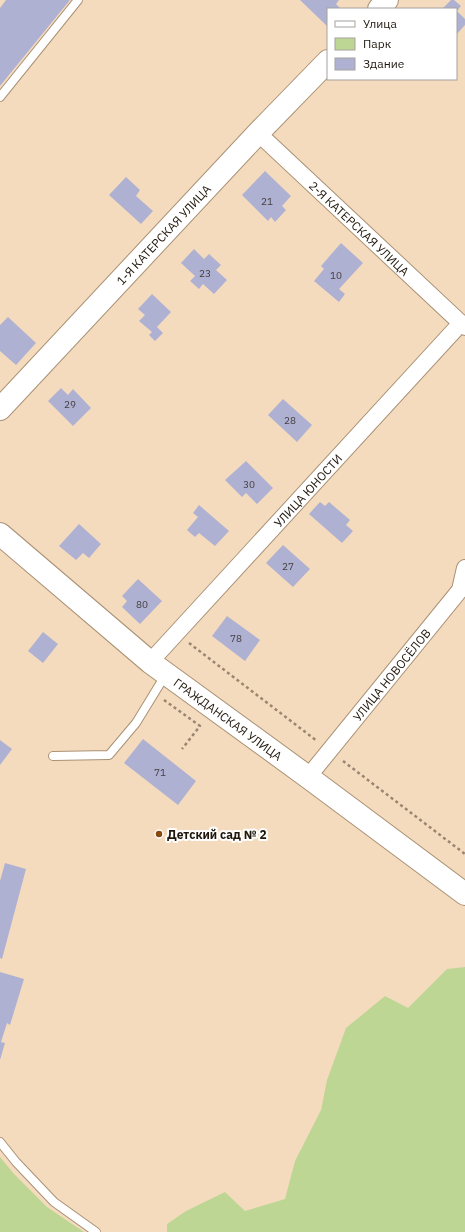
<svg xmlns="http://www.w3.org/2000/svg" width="465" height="1232" viewBox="0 0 465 1232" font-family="'IBM Plex Sans',sans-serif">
  <rect width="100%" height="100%" fill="#f5dbbe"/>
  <g fill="#bed694">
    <polygon points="465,967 465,1232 167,1232 167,1224 186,1211 225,1192 245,1211 285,1199 295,1161 321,1110 327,1080 346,1028 385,996 408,1008 447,969"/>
    <polygon points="0,1157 14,1174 47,1207 84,1232 0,1232"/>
  </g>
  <g fill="#afb1d3">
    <polygon points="6,0 70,0 0,86 0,8"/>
    <polygon points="300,0 339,0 336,4 341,9 328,9 328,24 327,26"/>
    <polygon points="451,0 454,0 461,6 457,11 465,19 465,25 456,35 456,9 442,9"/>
    <polygon points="265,171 291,196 282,206 286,210 275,222 271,217 268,221 242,195"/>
    <polygon points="126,177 140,190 136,196 153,211 141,224 109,195"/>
    <polygon points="341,243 363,263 339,289 345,294 339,302 314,281 324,269 321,266"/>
    <polygon points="194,249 204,259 209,254 221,265 216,270 227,280 214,294 203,284 199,289 190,281 195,276 181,263"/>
    <polygon points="152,294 171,312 157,327 163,333 155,341 149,335 152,332 139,321 145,315 138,309"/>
    <polygon points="8,317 36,343 16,365 0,351 0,325"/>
    <polygon points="61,388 68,395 73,389 91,408 73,426 48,401"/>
    <polygon points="283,399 312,425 297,442 268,415"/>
    <polygon points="246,461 273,488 257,504 246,493 242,497 225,480"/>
    <polygon points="320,502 325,506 329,502 350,520 346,525 353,531 342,543 309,514"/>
    <polygon points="199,505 229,531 215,546 199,533 195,537 187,530 198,517 193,513"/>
    <polygon points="79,524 101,544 89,558 83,553 76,560 59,546"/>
    <polygon points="283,545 310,569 293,587 266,563"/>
    <polygon points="138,579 162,601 140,624 122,607 127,601 122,596"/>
    <polygon points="227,616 260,640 245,661 212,636"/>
    <polygon points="43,632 58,644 43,663 28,651"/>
    <polygon points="143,739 196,781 178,805 124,763"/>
    <polygon points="0,740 12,749 0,765"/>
    <polygon points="5,863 26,869 2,959 0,958 0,881"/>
    <polygon points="0,972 24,979 10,1025 7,1023 1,1042 5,1043 0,1060"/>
  </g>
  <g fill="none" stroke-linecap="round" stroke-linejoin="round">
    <defs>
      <g id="lane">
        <polyline points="0,97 78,0"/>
        <polyline points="53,756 109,755 136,723 166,674"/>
        <polyline points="0,1142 16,1162 54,1202 96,1232"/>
      </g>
      <g id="street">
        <path id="s1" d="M258 133 465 327"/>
        <path id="s2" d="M150 662 461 323"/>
        <path id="s3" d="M308 777 460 590 465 568"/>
      </g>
      <g id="secondary">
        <polyline points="379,9 387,0"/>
        <path id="s4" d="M0 409 258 133 328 61"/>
        <path id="s5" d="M0 534 150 662 308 777 465 894"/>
      </g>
    </defs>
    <use href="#lane" stroke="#a99175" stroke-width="10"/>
    <use href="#street" stroke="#a99175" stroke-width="18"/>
    <use href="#secondary" stroke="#a99175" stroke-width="24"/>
    <g stroke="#998671" stroke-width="2.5" stroke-dasharray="3 3" stroke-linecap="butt">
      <polyline points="189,643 317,741"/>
      <polyline points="164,700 200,726 182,749"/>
      <polyline points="343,761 465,854"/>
    </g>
    <use href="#lane" stroke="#fff" stroke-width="8"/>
    <use href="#street" stroke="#fff" stroke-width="16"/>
    <use href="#secondary" stroke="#fff" stroke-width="22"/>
  </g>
  <circle fill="#88490f" stroke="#fff" stroke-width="1.5" cx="159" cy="834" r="4"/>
  <g text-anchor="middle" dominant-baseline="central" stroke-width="4" stroke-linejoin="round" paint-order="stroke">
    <g font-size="10" fill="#443e3e">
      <text x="267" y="201">21</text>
      <text x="205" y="273">23</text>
      <text x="336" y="275">10</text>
      <text x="70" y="404">29</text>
      <text x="290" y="420">28</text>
      <text x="249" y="484">30</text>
      <text x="288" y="566">27</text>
      <text x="142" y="604">80</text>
      <text x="236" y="638">78</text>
      <text x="160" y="772">71</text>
    </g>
    <g font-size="12" fill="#20170c" stroke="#fff">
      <text stroke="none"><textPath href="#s1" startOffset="139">2-Я КАТЕРСКАЯ УЛИЦА</textPath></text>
      <text stroke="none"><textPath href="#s4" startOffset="239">1-Я КАТЕРСКАЯ УЛИЦА</textPath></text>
      <text stroke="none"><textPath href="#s2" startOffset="233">УЛИЦА ЮНОСТИ</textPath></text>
      <text stroke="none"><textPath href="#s3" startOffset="132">УЛИЦА НОВОСЁЛОВ</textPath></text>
      <text stroke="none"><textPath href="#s5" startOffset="294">ГРАЖДАНСКАЯ УЛИЦА</textPath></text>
    </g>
    <g font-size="12" font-weight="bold" fill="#20170c" stroke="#fff" text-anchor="start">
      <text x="167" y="834">Детский сад № 2</text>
    </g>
  </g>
  <rect x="327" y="8" width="130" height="72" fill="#ffffff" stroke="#a6a29e"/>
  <rect x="335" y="21" width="20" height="6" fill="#ffffff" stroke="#a6a29e"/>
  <text x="363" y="28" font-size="12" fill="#20170c">Улица</text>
  <rect x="335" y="38" width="20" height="12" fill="#bed694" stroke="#a6a29e"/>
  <text x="363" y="48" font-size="12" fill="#20170c">Парк</text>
  <rect x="335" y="58" width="20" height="12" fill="#afb1d3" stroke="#a6a29e"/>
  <text x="363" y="68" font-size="12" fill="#20170c">Здание</text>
</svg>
